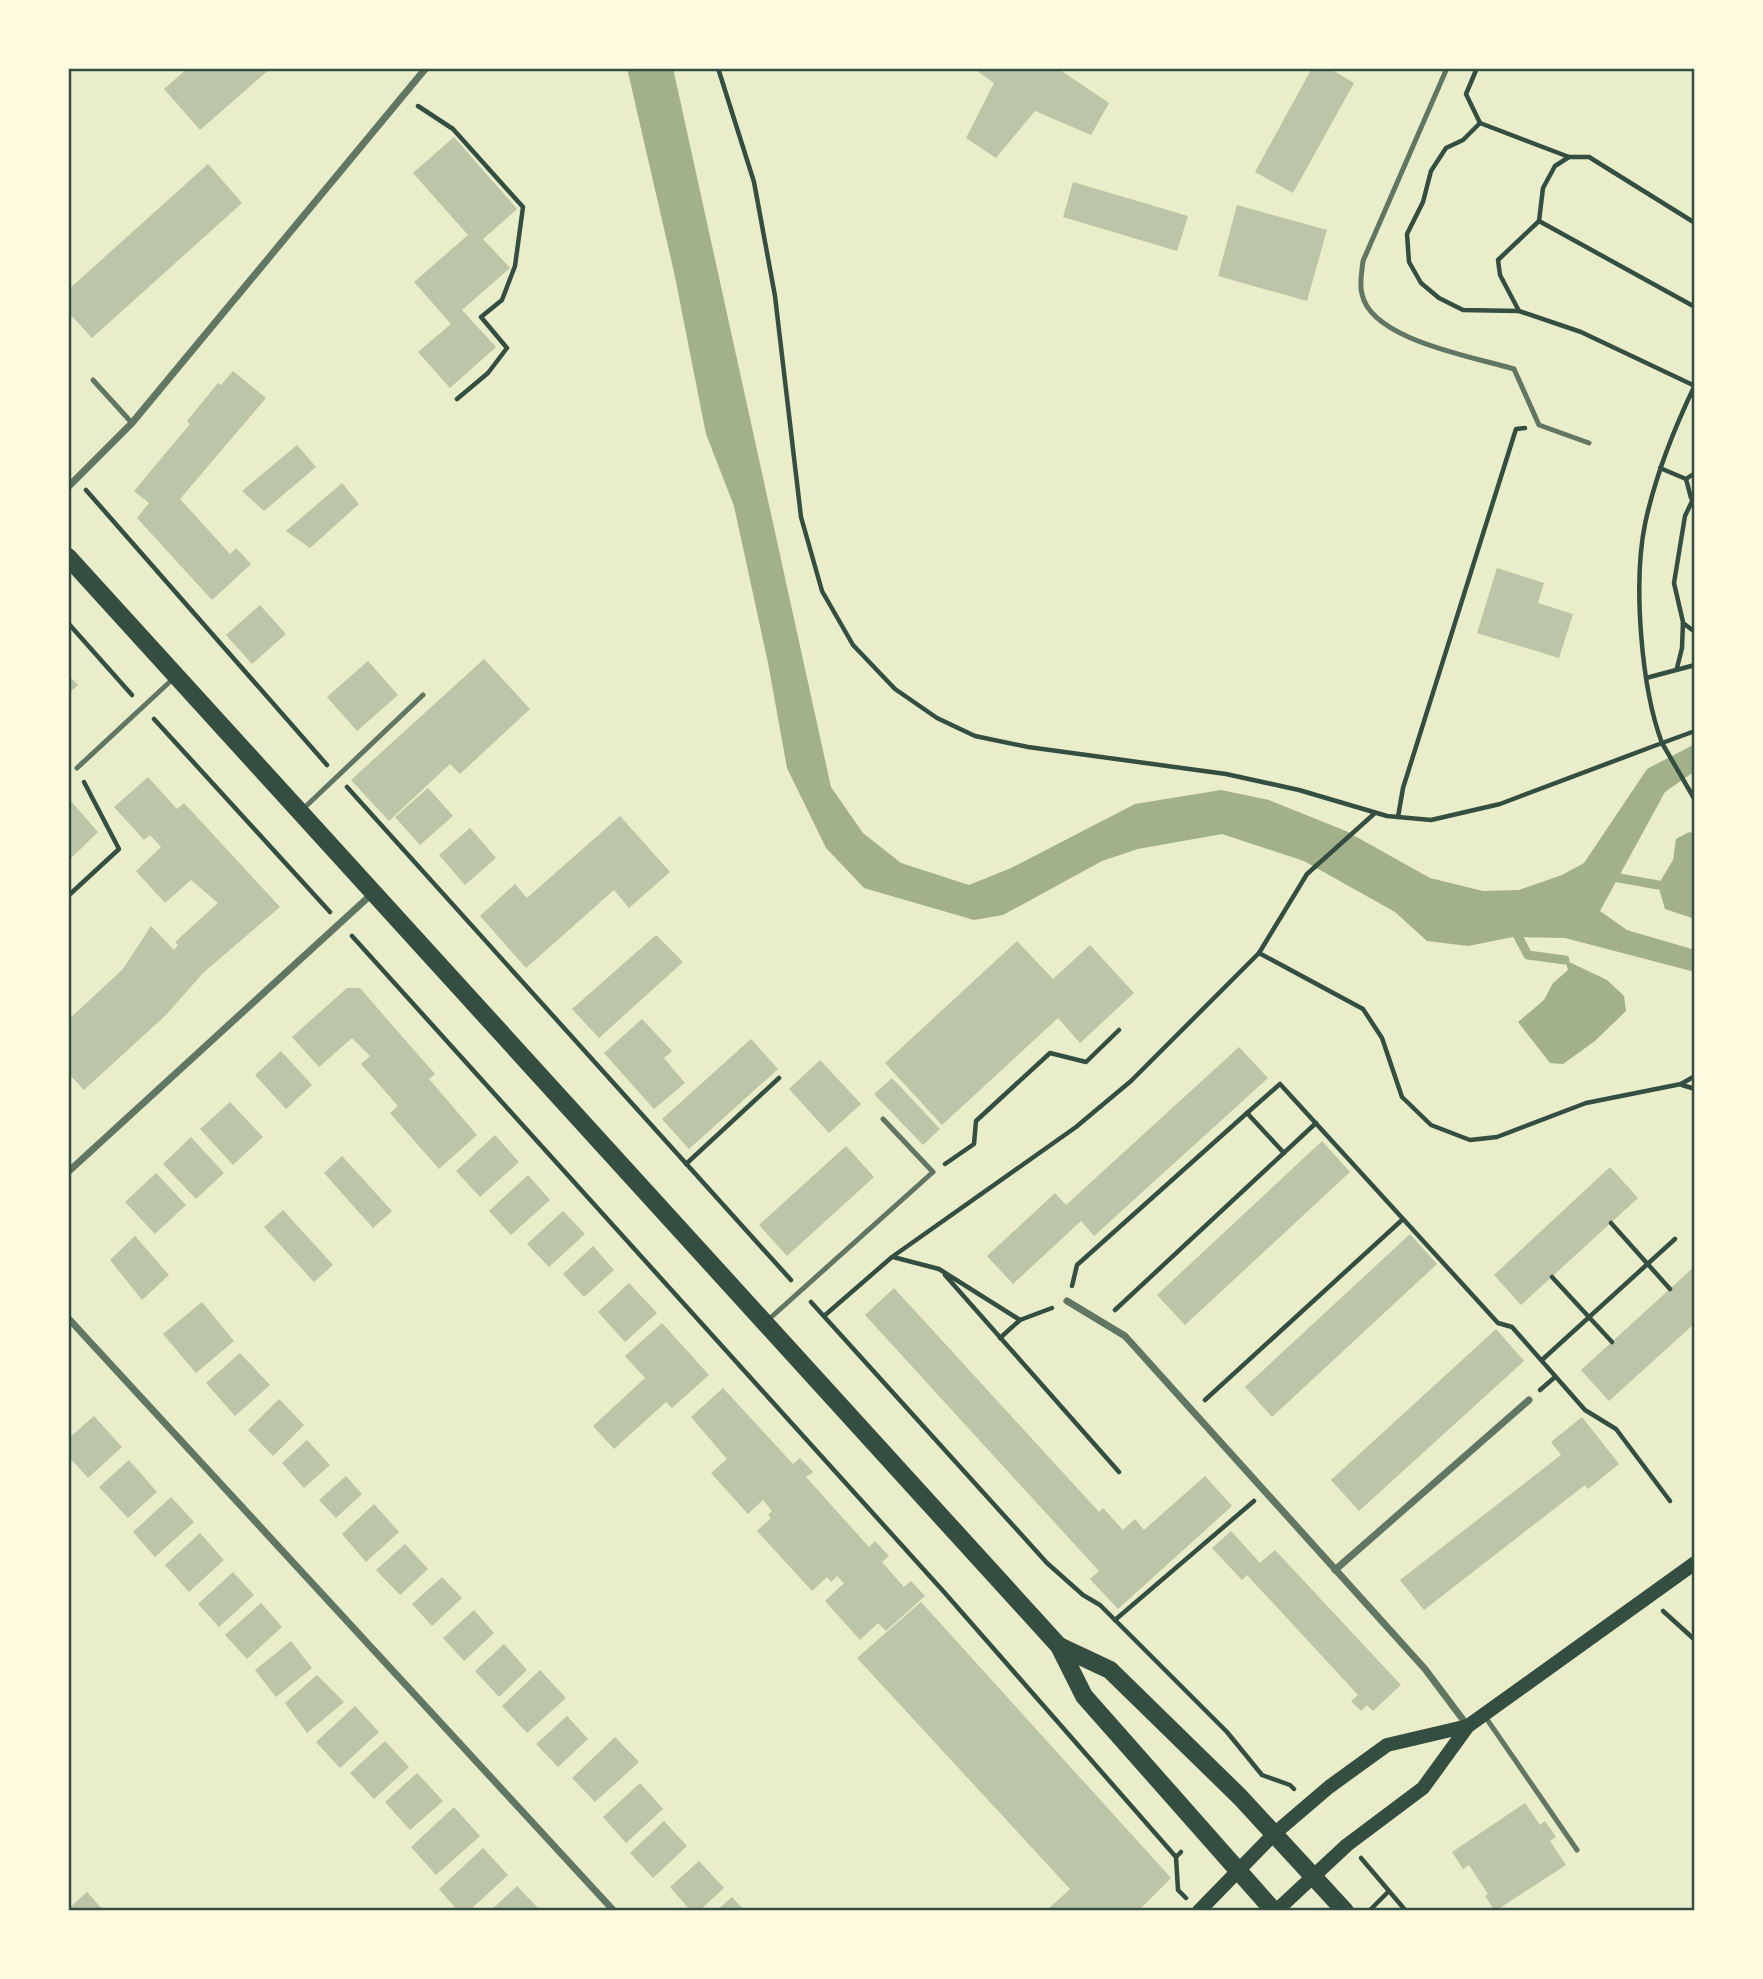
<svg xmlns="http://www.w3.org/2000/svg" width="1763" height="1979" viewBox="0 0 1763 1979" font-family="Signika,sans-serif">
  <rect width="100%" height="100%" fill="#e9edc9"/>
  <g fill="#a3b18a">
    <polygon points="627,68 673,68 831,787 863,833 901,863 969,885 1011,868 1135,804 1221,790 1269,800 1346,831 1430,878 1483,891 1519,890 1562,875 1584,863 1647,769 1695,744 1695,771 1665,792 1600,911 1627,930 1695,950 1695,972 1565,938 1513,937 1468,946 1427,941 1395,912 1304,861 1222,834 1138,849 1102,861 1003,915 974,920 864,888 826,848 787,768 768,663 734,506 706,434 674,272"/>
    <polygon points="1689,832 1695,834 1695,919 1665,909 1658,885 1673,860 1676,839"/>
    <polygon points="1565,960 1607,980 1624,996 1626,1011 1595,1041 1563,1064 1550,1063 1518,1022 1544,1000 1553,983 1568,970"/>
  </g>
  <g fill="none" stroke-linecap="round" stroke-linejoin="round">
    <g stroke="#a3b18a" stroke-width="9">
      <polyline points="1608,876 1658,885"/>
      <polyline points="1513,927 1528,955 1565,960"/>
    </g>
  </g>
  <g fill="#bcc5a7">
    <polygon points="188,68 271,68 200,130 164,89"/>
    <polygon points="973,68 1057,68 1109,103 1091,135 1035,111 996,158 966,138 994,83"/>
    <polygon points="1312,68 1329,68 1354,83 1293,193 1255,172"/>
    <polygon points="454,137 517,209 483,239 510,268 462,310 496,347 450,388 418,352 451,324 414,282 468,235 413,173"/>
    <polygon points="208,164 242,203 92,338 68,312 68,290"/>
    <polygon points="1073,182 1188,216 1177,251 1063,217"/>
    <polygon points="1237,205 1327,230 1307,301 1218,276"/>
    <polygon points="233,371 266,398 180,499 230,554 236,548 251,564 212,600 137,518 149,503 134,491 190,424 187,421 218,383 221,385"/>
    <polygon points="297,445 316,467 264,511 242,491"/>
    <polygon points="342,483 359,504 310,548 286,531"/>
    <polygon points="1497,568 1544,583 1538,603 1573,614 1559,658 1477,633"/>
    <polygon points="260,605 286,634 252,664 226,635"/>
    <polygon points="484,659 530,709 460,774 450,764 389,821 351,780"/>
    <polygon points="368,661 398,695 357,731 327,697"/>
    <polygon points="68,675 78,685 68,694"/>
    <polygon points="148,777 177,809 184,803 280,907 203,973 166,1015 84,1090 68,1073 68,1020 123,969 151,926 174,950 178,945 175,942 218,903 191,880 165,903 136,871 161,847 150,835 144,840 114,807"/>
    <polygon points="428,788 453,816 420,845 395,817"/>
    <polygon points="68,798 98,832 68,861"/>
    <polygon points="620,816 670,872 629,908 614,890 526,968 480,916 515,884 527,898"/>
    <polygon points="470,828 496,858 465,885 439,855"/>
    <polygon points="656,935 683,962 599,1038 572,1009"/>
    <polygon points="1017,941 1053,979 1090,945 1134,993 1080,1043 1058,1018 942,1125 885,1063"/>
    <polygon points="347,988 360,988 392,1025 435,1074 429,1079 477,1135 439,1169 390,1113 398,1106 361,1064 370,1056 352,1038 319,1067 292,1037"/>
    <polygon points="642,1019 672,1051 664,1058 685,1083 654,1109 604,1053"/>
    <polygon points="751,1039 778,1069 689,1149 662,1119"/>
    <polygon points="1239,1047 1268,1078 1094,1236 1081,1221 1013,1284 987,1256 1055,1193 1066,1205"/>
    <polygon points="281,1051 312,1085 286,1109 255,1075"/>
    <polygon points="820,1060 861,1104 829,1133 789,1089"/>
    <polygon points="892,1078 940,1129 923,1145 874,1094"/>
    <polygon points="230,1102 263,1137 233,1165 200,1129"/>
    <polygon points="495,1135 519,1162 480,1197 456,1171"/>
    <polygon points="191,1137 224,1173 196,1199 163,1164"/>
    <polygon points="1322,1141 1350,1172 1185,1325 1157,1295"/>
    <polygon points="846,1146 874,1177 787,1256 759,1225"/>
    <polygon points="342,1156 392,1211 373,1228 324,1173"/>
    <polygon points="1610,1167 1638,1198 1521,1305 1494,1275"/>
    <polygon points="156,1173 186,1205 155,1234 125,1202"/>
    <polygon points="528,1175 550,1200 511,1235 489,1211"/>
    <polygon points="283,1210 333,1265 314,1282 264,1227"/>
    <polygon points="563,1211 585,1234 549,1267 527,1244"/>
    <polygon points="1410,1234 1437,1264 1272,1417 1245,1387"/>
    <polygon points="135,1236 169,1275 142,1300 110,1260"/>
    <polygon points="593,1246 614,1270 584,1297 563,1274"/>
    <polygon points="1695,1266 1695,1323 1609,1401 1581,1370"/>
    <polygon points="629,1283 657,1313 625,1342 598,1312"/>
    <polygon points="894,1288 1099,1512 1103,1508 1123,1530 1135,1519 1144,1530 1205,1476 1232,1506 1118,1609 1090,1579 1099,1571 865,1315"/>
    <polygon points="202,1302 234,1341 196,1373 163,1334"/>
    <polygon points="662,1323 709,1375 672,1408 666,1402 614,1449 593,1426 645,1378 625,1356"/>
    <polygon points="1496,1329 1524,1361 1359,1511 1331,1480"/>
    <polygon points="240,1353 270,1385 235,1416 206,1383"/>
    <polygon points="723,1388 793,1464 800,1458 813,1472 806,1477 869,1547 875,1541 889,1556 882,1562 904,1587 911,1581 925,1596 886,1631 878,1623 860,1640 825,1601 844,1583 837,1576 831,1582 827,1577 812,1591 757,1531 771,1518 768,1515 772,1511 763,1500 748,1514 711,1473 727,1459 691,1417"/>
    <polygon points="279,1399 304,1425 273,1456 248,1430"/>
    <polygon points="94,1416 122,1447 88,1478 68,1456 68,1439"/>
    <polygon points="1582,1417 1619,1464 1588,1489 1585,1485 1424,1610 1400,1580 1561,1455 1551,1442"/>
    <polygon points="307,1440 330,1465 304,1488 282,1463"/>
    <polygon points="129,1460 157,1492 128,1518 99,1487"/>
    <polygon points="346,1476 362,1494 336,1518 319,1500"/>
    <polygon points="171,1497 194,1522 155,1557 133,1532"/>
    <polygon points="374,1504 399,1532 366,1562 342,1534"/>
    <polygon points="1231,1531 1260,1563 1275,1550 1401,1685 1373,1711 1367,1705 1361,1711 1351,1701 1358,1695 1247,1575 1242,1580 1212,1548"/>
    <polygon points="200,1533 224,1560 189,1592 165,1565"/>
    <polygon points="405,1544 428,1569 400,1595 376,1570"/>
    <polygon points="233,1572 254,1595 219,1627 198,1604"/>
    <polygon points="442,1577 462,1598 432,1626 412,1604"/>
    <polygon points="921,1602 1171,1878 1138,1911 1046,1911 1070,1889 857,1658"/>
    <polygon points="261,1603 282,1627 247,1659 225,1635"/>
    <polygon points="474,1610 494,1633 464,1661 443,1638"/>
    <polygon points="291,1641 312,1668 276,1697 255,1670"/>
    <polygon points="504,1644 527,1670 499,1697 475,1671"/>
    <polygon points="540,1670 566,1698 527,1733 502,1706"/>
    <polygon points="317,1675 344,1702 307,1733 285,1703"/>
    <polygon points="355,1706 379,1732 340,1768 316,1742"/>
    <polygon points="567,1716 588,1739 558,1767 536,1744"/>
    <polygon points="615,1737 639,1762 595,1802 572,1778"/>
    <polygon points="385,1741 409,1767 374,1799 350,1773"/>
    <polygon points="417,1773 443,1801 410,1830 385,1802"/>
    <polygon points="640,1783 663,1809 626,1843 603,1817"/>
    <polygon points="1525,1803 1540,1825 1545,1821 1556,1837 1550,1841 1566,1865 1495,1911 1485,1896 1488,1894 1469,1865 1463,1869 1452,1852"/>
    <polygon points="454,1807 480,1836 436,1875 411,1847"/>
    <polygon points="664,1821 687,1846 653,1878 630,1853"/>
    <polygon points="483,1848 508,1875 469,1911 458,1911 439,1889"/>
    <polygon points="699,1861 724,1888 699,1911 691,1911 670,1887"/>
    <polygon points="517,1886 539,1909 490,1911"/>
    <polygon points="87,1892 104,1911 68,1911 68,1909"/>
    <polygon points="732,1897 745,1911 716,1911"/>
  </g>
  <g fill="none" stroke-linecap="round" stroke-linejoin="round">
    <g stroke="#344e41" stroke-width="4.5">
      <polyline points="718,68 754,182 775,296 801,517 822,591 853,645 895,689 937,718 975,736 1028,747 1226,774 1299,790 1387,816 1431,820 1500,804 1662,743 1695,800"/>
      <polyline points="1477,68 1466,94 1480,123 1569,157"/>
      <polyline points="418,106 453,129 523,207 515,266 502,300 481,317 507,348 488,373 457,399"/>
      <polyline points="1480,123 1463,140 1446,148 1431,171 1423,202 1407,234 1409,262 1421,283 1439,298 1463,310 1518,311"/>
      <polyline points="1539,221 1695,307"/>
      <polyline points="1695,223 1589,157 1569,157 1555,166 1543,188 1539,221 1498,260 1500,275 1519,311 1581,332 1695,386"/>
      <path d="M1694 387C1673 431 1655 477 1645 524 1633 583 1641 687 1662 743L1695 731"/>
      <polyline points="1660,468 1686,479"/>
      <polyline points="86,490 327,765"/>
      <polyline points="1691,498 1686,479 1695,473"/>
      <polyline points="68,623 132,695"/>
      <polyline points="1683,623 1695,632"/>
      <polyline points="1677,668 1682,648 1683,622 1674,583 1685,516 1695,495"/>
      <polyline points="1646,678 1695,665"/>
      <polyline points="154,719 330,912"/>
      <polyline points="347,787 791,1280"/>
      <polyline points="1398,817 1403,788 1516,429 1525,428"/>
      <polyline points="68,896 119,849 84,782"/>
      <polyline points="352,936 944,1592 1176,1857 1178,1890 1186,1898"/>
      <polyline points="1259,953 1363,1009 1382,1038 1402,1097 1431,1125 1470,1140 1497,1137 1586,1103 1681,1084 1695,1076"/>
      <polyline points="1682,1085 1695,1089"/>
      <polyline points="1247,1113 1280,1084 1498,1323 1512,1327 1585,1410 1616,1429 1670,1501"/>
      <polyline points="686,1164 779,1078"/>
      <polyline points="945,1164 974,1144 976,1121 1050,1053 1086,1062 1119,1030"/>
      <polyline points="1611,1223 1670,1289"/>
      <polyline points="893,1257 939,1269 1020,1320 1052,1308"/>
      <polyline points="945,1275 1119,1472"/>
      <polyline points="1552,1277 1612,1342"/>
      <polyline points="1072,1286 1077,1265 1247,1113 1284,1153"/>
      <polyline points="811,1302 1047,1563 1083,1595 1100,1605 1227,1732 1262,1775 1290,1785 1294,1789"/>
      <polyline points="1115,1310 1316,1123"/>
      <polyline points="824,1316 892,1257 1076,1127 1131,1081 1259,953 1307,874 1375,813"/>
      <polyline points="1000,1338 1020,1320"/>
      <polyline points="1543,1359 1675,1239"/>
      <polyline points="1540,1390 1555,1377"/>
      <polyline points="1205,1400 1402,1220"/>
      <polyline points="1663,1611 1695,1640"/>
      <polyline points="1115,1620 1254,1501"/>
      <polyline points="1176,1857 1181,1852"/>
      <polyline points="1361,1858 1406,1911"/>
      <polyline points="1369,1911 1388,1892"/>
    </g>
    <g stroke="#617663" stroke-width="5">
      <path d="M1447 68 1363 261C1362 271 1359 284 1362 294 1371 340 1475 357 1514 369L1539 425 1589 443"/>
      <polyline points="93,380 132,423"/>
      <polyline points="77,768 175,677"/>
      <polyline points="303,809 423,695"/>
      <polyline points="768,1320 933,1172 883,1119"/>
      <polyline points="1484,1715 1577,1850"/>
    </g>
    <g stroke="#617663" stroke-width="7">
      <polyline points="68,487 132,423 426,68"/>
      <polyline points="68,1172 374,892"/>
      <polyline points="1067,1301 1125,1336 1425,1669 1467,1725"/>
      <polyline points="68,1318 614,1911"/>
      <polyline points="1335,1570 1529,1400"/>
    </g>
    <g stroke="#344e41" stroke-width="14">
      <polyline points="1199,1911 1274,1834 1329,1787 1387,1745 1468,1726"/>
      <polyline points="1276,1911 1347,1845 1423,1788 1468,1726 1695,1563"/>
    </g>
    <g stroke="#344e41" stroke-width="18">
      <polyline points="68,557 1059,1646 1084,1696 1274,1911"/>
      <polyline points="1059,1646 1110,1670 1240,1797 1345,1911"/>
    </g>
  </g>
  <rect width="1763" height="1979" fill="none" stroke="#fefae0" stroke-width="140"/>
  <rect x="70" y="70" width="1623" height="1839" fill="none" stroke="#344e41" stroke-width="2.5"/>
</svg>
